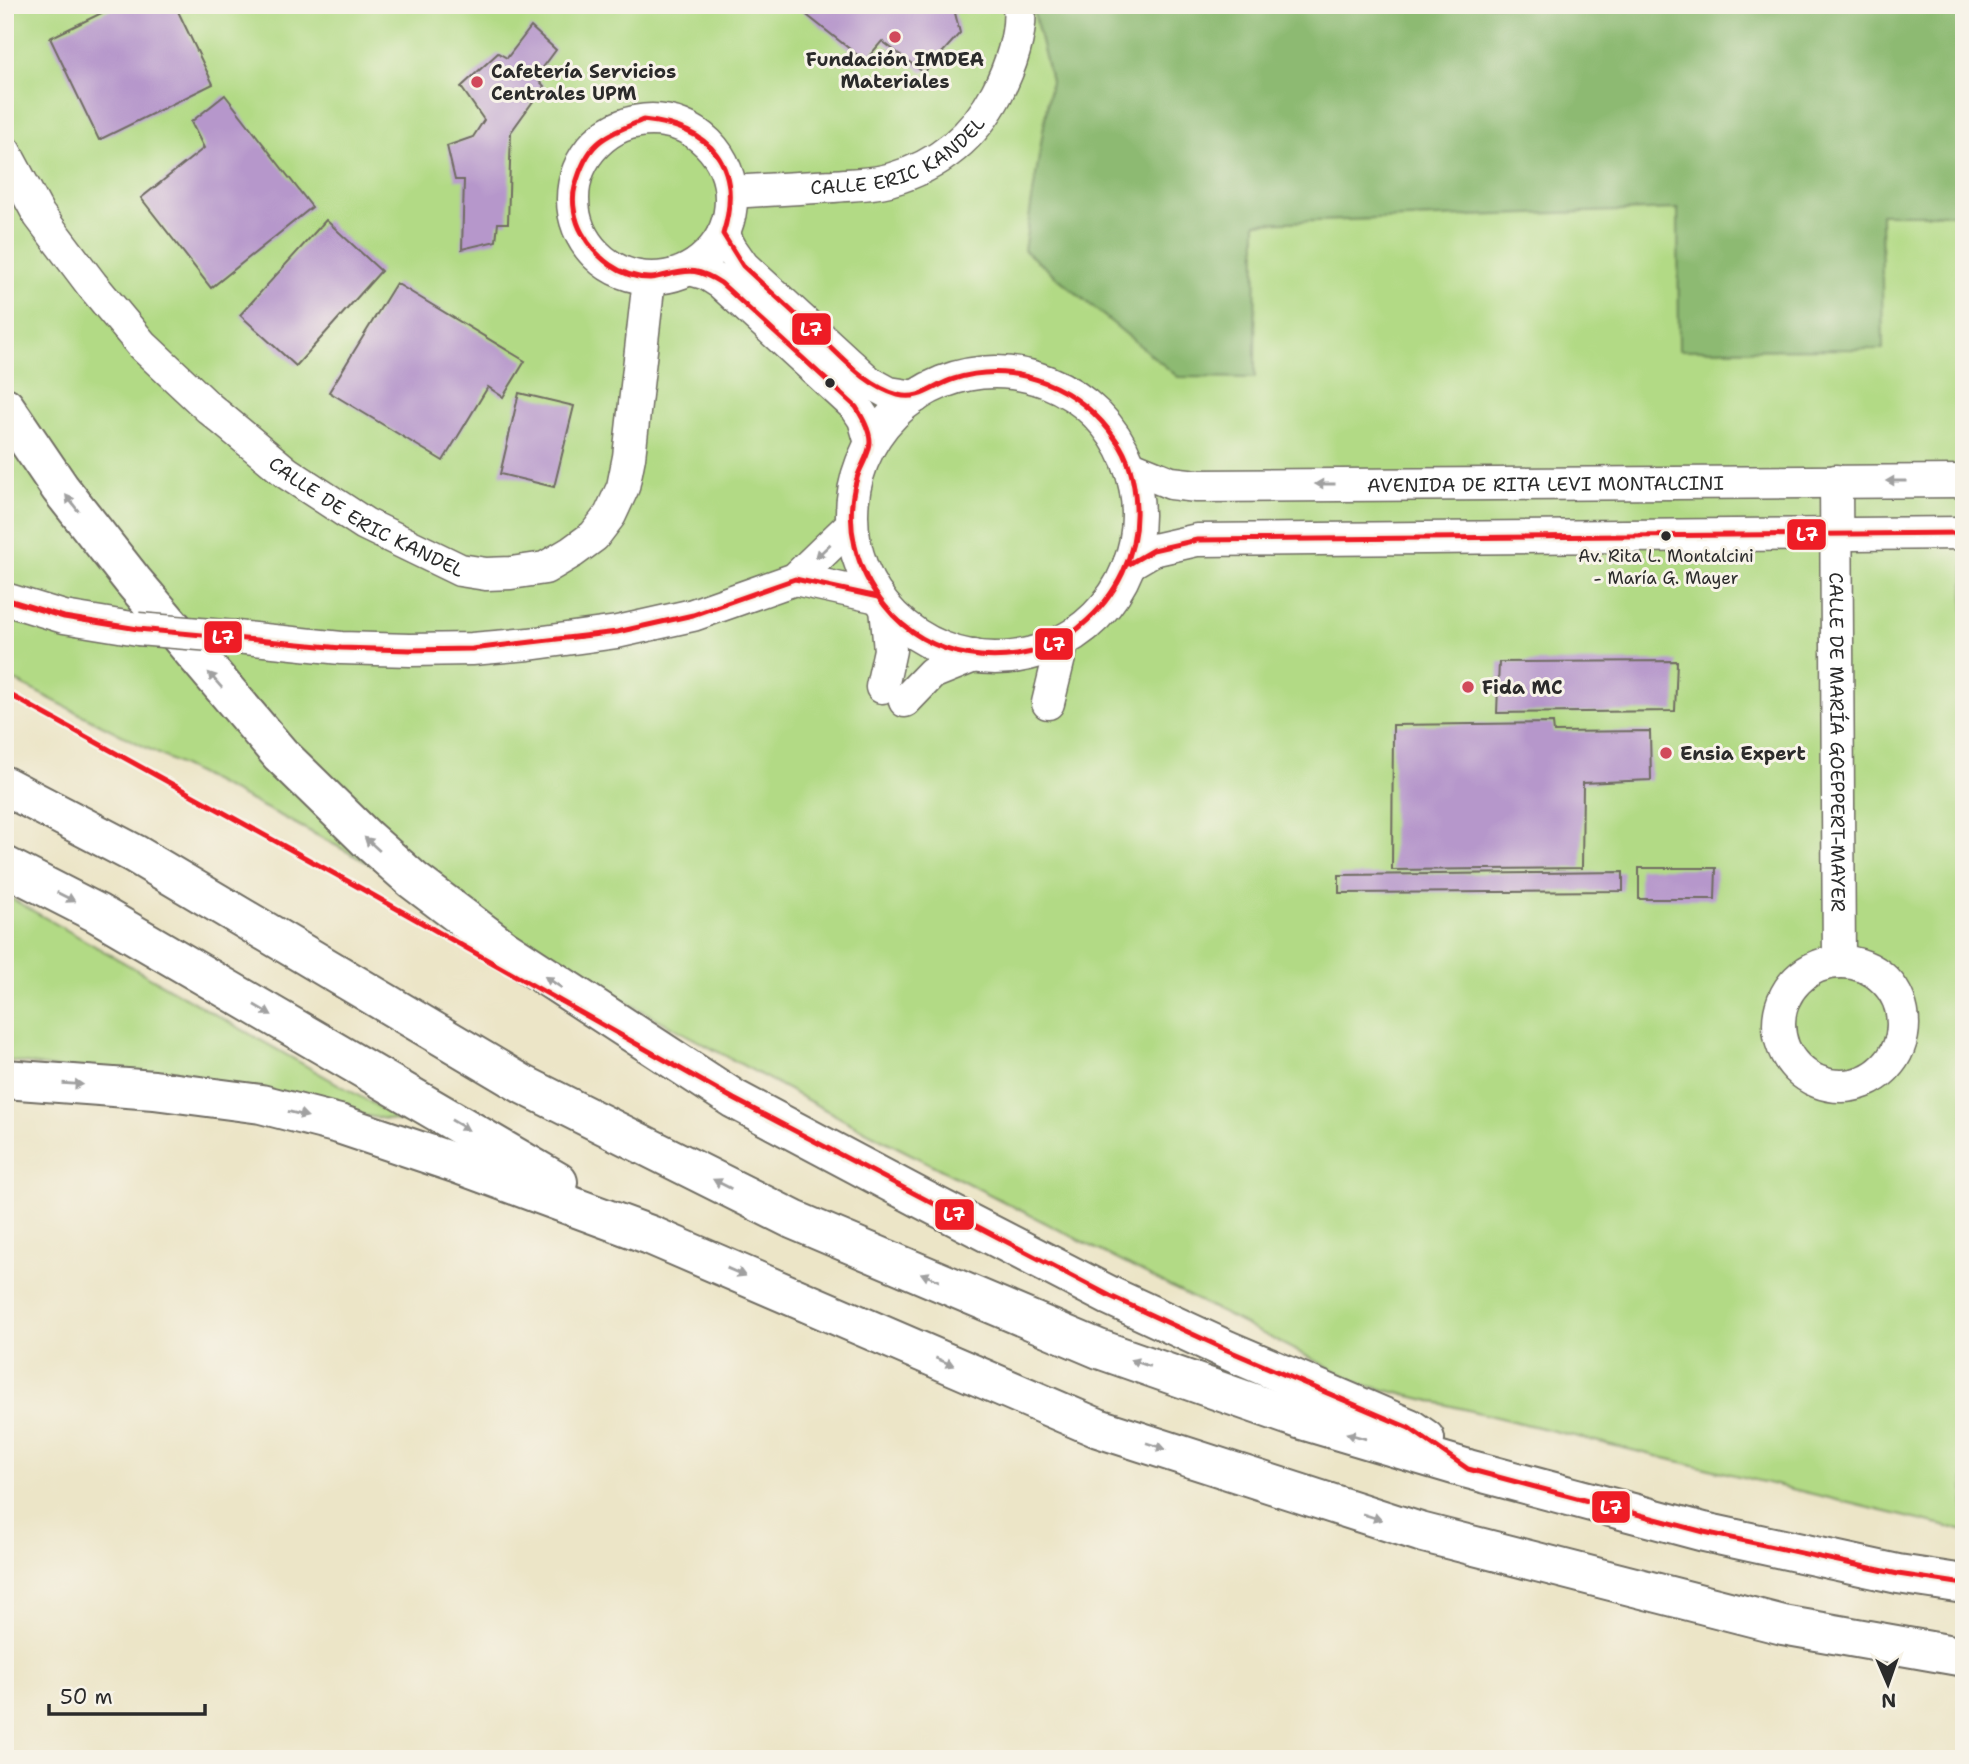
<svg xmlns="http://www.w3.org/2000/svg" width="1969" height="1764" viewBox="0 0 1969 1764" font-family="'Shantell Sans',sans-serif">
  <rect width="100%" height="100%" fill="#f7f3e8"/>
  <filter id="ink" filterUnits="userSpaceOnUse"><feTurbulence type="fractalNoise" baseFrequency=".0143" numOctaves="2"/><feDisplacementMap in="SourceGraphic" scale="14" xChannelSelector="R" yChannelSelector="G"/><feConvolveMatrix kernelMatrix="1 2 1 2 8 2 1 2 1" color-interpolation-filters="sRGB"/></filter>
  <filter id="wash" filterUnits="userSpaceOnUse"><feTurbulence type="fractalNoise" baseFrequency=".00686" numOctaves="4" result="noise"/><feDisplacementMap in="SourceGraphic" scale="28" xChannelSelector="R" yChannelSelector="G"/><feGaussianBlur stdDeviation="1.57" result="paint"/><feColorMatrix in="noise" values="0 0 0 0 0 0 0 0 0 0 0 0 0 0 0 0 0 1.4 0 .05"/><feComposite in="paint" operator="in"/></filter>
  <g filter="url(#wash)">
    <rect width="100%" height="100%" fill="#ece5c7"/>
    <g fill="#b2da85" stroke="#6e8258" stroke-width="2">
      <polygon points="5,5 1964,5 1964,1531 1361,1384 848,1122 285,818 5,676"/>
      <polygon points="5,895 405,1122 5,1060"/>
    </g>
    <polygon fill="#8dba72" stroke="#5c724e" stroke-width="2" points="1032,5 1964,5 1964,214 1881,214 1883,349 1679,350 1678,209 1256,223 1255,378 1178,377 1024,250 1051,81"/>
    <g id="blocks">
      <g fill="#b697cb">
        <polygon points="118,5 175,5 213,84 99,140 50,38"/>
        <polygon points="794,5 953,5 960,33 924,73 882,41 865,61"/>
        <polygon points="531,27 556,50 536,77 544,86 511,132 508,223 498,223 496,241 462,249 464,180 455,180 447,146 473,137 484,120 461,87 498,53 507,58"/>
        <polygon points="225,95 312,207 211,288 141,198 204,148 191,122"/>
        <polygon points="326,220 381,271 296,366 240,315"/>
        <polygon points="396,283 525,361 503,397 488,387 443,461 329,392"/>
        <polygon points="519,393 574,406 554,487 500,474"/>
        <polygon points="1677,661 1675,711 1497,713 1499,662"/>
        <polygon points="1553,723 1554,732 1650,731 1651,780 1583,783 1582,868 1392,870 1393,725"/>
        <polygon points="1639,868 1716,868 1715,899 1639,899"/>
        <polygon points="1623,872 1623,891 1339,893 1339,875"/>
      </g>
    </g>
  </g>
  <g filter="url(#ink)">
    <use href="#blocks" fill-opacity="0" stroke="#6f6c62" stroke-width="2"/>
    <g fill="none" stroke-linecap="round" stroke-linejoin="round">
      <defs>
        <g id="minor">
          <circle cx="652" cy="199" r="79"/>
          <path id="s1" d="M5 152 39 215 92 285 142 345 209 408 287 473 365 524 460 570 486 574 511 573 545 568 572 552 594 536 610 515 623 487 629 457 649 279"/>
          <path id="s2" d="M731 192C765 190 799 188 833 186 852 184 874 185 892 179 939 166 975 135 997 93 1010 68 1022 34 1019 5"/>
          <polyline points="723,234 731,249 743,266 869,382 889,393 915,397"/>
          <polyline points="690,269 707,274 721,283 856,407 864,419 871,443"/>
          <circle cx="995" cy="515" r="143"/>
          <path id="s3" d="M1129 466 1171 483 1197 486 1964 481"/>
          <path id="s4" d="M1836 481 1839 962"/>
          <polyline points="1129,564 1153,550 1197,540 1964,533"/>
          <polyline points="795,579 878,597"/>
          <polyline points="5,599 64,617 138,629"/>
          <polyline points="236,637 341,648 410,650 472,649 529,644 617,632 693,615 795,579 851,525"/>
          <polyline points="882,687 890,650 886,608"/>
          <polyline points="905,701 932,673 974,656"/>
          <polyline points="1048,703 1063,641"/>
          <circle cx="1841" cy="1024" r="62"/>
        </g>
        <g id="highway">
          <polyline points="5,407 60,488 133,581 280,754 367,839 413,880 503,948 734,1099 924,1200 1110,1296 1227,1350 1409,1428 1425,1439"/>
          <polyline points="5,786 135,854 524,1085 794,1220 1099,1349 1299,1419 1468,1469 1704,1532 1898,1574 1964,1584"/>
          <polyline points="5,866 97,913 558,1182"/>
          <polyline points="5,1079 154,1090 261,1104 339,1124 455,1163 650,1235 1098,1428 1420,1532 1783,1625 1964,1657"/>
        </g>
      </defs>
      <use href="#minor" stroke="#6f6c62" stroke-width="35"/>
      <use href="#highway" stroke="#6f6c62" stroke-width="42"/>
      <use href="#minor" stroke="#fff" stroke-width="32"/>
      <use href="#highway" stroke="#fff" stroke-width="38"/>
      <defs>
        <polyline id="minor-bridge" points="138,629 236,637"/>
      </defs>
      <use href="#minor-bridge" stroke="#6f6c62" stroke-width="35" stroke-linecap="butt"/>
      <use href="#minor-bridge" stroke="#fff" stroke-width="32"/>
      <defs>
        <g id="bus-1">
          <path d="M643 120C711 127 744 166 723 234L743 266C769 290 794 313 820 337 843 358 866 386 898 395 920 401 934 385 954 379 1016 359 1081 388 1116 440 1130 459 1135 485 1136 507 1138 554 1117 596 1081 626 1076 630 1070 636 1064 640 1005 670 927 660 885 606 856 570 843 524 857 478 860 467 870 454 870 442 870 430 862 417 856 407L721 283C699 269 691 269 666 275 661 276 655 278 650 278 620 278 596 258 582 233 575 221 571 201 575 187 587 142 602 137 643 120Z"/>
          <polyline points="1129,564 1153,550 1197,540 1964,533"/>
          <polyline points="5,599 64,617 138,629 341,648 410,650 472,649 617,632 693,615 795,579 878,597"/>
          <polyline points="5,692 362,889 734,1099 1110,1296 1227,1350 1409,1428 1468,1469 1704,1532 1898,1574 1964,1584"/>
        </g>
      </defs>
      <use href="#bus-1" stroke="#f7f3e8" stroke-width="10"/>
      <use href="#bus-1" stroke="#ee1c25" stroke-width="5"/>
    </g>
    <defs><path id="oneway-solid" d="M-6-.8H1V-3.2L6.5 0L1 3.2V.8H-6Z" transform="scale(1.75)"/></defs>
    <g fill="#a0a0a0">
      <use href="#oneway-solid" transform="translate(1896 481) rotate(180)"/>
      <use href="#oneway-solid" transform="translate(1325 484) rotate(180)"/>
      <use href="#oneway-solid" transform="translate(72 503) rotate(-128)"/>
      <use href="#oneway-solid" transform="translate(823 551) rotate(136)"/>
      <use href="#oneway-solid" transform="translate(215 680) rotate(-131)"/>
      <use href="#oneway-solid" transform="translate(372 844) rotate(-138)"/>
      <use href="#oneway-solid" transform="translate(66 897) rotate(27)"/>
      <use href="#oneway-solid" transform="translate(553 982) rotate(-146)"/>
      <use href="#oneway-solid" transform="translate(263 1010) rotate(30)"/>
      <use href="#oneway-solid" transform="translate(73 1084) rotate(4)"/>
      <use href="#oneway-solid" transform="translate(298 1114) rotate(15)"/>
      <use href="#oneway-solid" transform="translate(460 1125) rotate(30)"/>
      <use href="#oneway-solid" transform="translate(722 1184) rotate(-153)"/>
      <use href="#oneway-solid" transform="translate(736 1272) rotate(23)"/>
      <use href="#oneway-solid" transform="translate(930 1277) rotate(-157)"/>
      <use href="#oneway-solid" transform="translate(945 1362) rotate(23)"/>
      <use href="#oneway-solid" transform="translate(1140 1363) rotate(-161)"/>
      <use href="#oneway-solid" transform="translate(1356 1436) rotate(-164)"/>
      <use href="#oneway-solid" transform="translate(1156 1446) rotate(18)"/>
      <use href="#oneway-solid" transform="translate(1372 1517) rotate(18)"/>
    </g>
  </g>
  <g fill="#d1495b" stroke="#f7f3e8" stroke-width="2.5">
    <circle cx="895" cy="37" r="7"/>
    <circle cx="477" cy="82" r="7"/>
    <circle cx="1468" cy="687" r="7"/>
    <circle cx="1666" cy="753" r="7"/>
  </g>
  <g fill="#2b2b2b" stroke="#f7f3e8" stroke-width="2.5">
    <circle cx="830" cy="383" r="6"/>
    <circle cx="1666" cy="536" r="6"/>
  </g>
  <g text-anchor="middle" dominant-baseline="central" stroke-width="6" stroke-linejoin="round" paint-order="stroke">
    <g font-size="17" fill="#2b2b2b" stroke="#f7f3e8">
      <text x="1666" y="556">Av. Rita L. Montalcini<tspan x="1666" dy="22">- María G. Mayer</tspan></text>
    </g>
    <g font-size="19" font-weight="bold" fill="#2b2b2b" stroke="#f7f3e8" text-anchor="start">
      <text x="895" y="59" text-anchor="middle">Fundación IMDEA<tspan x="895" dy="22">Materiales</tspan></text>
      <text x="491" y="71">Cafetería Servicios<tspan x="491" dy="22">Centrales UPM</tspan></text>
      <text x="1482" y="687">Fida MC</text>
      <text x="1680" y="753">Ensia Expert</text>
    </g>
    <g font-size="19" fill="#2b2b2b" stroke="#f7f3e8">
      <text stroke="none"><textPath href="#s2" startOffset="175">CALLE ERIC KANDEL</textPath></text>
      <text stroke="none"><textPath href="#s3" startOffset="420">AVENIDA DE RITA LEVI MONTALCINI</textPath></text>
      <text stroke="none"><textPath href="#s1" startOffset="522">CALLE DE ERIC KANDEL</textPath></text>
      <text stroke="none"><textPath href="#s4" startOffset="261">CALLE DE MARÍA GOEPPERT-MAYER</textPath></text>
    </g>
  </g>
  <g stroke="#f7f3e8" stroke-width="2.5">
    <rect x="791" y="312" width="41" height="34" rx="7" fill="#ee1c25"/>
    <rect x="1786" y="518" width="41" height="33" rx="7" fill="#ee1c25"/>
    <rect x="203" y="620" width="40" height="34" rx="7" fill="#ee1c25"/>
    <rect x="1034" y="627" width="40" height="34" rx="7" fill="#ee1c25"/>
    <rect x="934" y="1198" width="41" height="33" rx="7" fill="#ee1c25"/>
    <rect x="1591" y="1490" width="40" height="34" rx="7" fill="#ee1c25"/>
  </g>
  <g font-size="19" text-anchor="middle" font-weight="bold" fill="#fff">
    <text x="811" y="336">L7</text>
    <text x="1807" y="541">L7</text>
    <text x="223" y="644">L7</text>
    <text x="1054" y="651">L7</text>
    <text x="954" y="1221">L7</text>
    <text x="1611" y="1514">L7</text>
  </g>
  <rect width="1969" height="1764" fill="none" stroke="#f7f3e8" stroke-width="28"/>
  <g transform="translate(1888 1684) rotate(178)" stroke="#f7f3e8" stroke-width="5" paint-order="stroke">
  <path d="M0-5L12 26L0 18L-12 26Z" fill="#2b2b2b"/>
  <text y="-10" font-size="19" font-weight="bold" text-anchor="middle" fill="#2b2b2b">N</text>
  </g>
  <path d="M49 1704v10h156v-10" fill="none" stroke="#2b2b2b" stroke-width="3.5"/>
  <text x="60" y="1704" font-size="21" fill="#2b2b2b" stroke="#f7f3e8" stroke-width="5" paint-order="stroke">50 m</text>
</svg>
